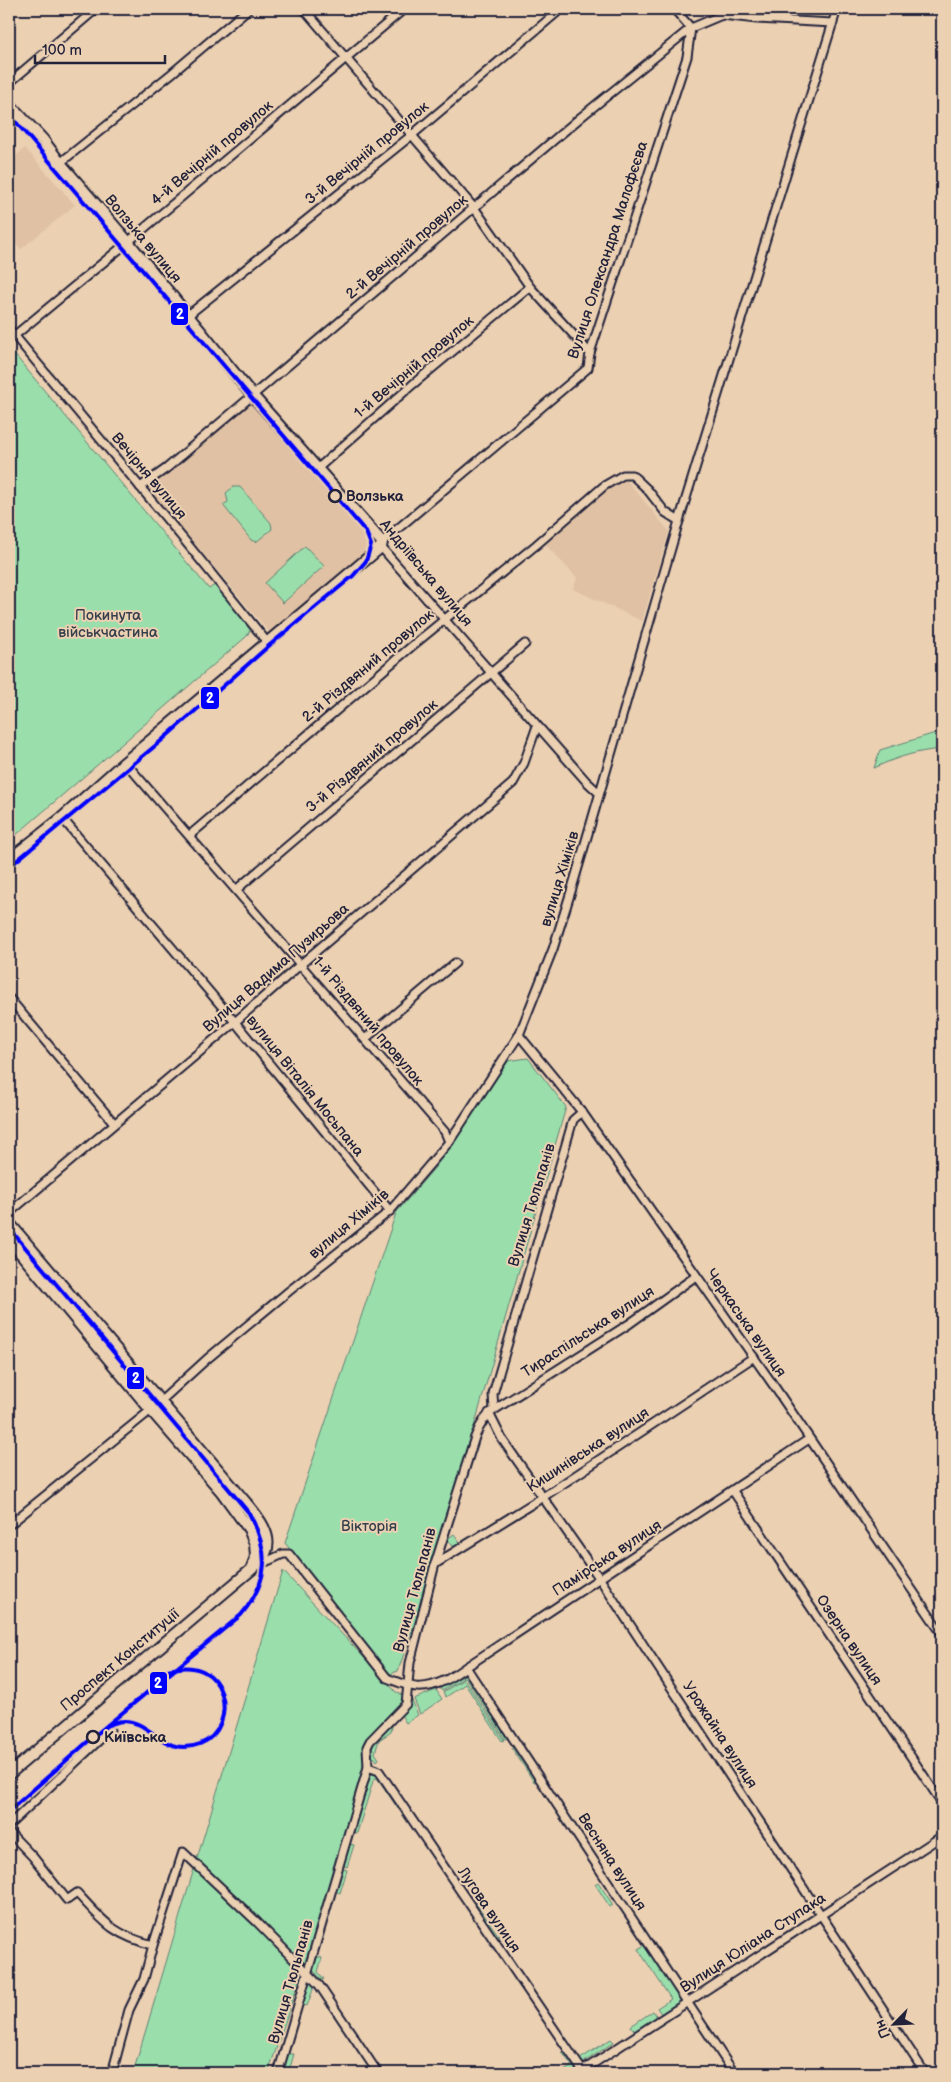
<svg xmlns="http://www.w3.org/2000/svg" width="951" height="2082" viewBox="0 0 951 2082" font-family="'Balsamiq Sans',sans-serif">
  <rect width="100%" height="100%" fill="#ebd0b2"/>
  <filter id="ink" filterUnits="userSpaceOnUse"><feTurbulence type="fractalNoise" baseFrequency=".02" numOctaves="2"/><feDisplacementMap in="SourceGraphic" scale="10" xChannelSelector="R" yChannelSelector="G"/><feConvolveMatrix kernelMatrix="1 2 1 2 8 2 1 2 1" color-interpolation-filters="sRGB"/></filter>
  <g filter="url(#ink)">
    <g fill="#e0c1a3">
      <polygon points="25,148 75,205 21,249 9,238 9,162"/>
      <polygon points="251,401 361,532 366,546 361,556 270,633 146,486"/>
      <polygon points="624,477 669,531 642,621 573,589 577,578 543,542"/>
    </g>
    <g fill="#9adfab" stroke="#5e8073">
      <polygon points="9,348 209,589 216,584 250,630 247,636 9,841"/>
      <polygon points="233,487 240,487 271,523 272,529 256,542 251,540 223,505 228,502 226,493"/>
      <polygon points="305,546 324,566 283,603 265,583"/>
      <path d="M942 731V749C917 751 897 757 874 768L880 750Z"/>
      <polygon points="528,1058 566,1107 431,1576 398,1671 390,1674 285,1543 396,1213 436,1166 507,1061"/>
      <polygon points="454,1534 462,1545 457,1549 446,1540"/>
      <path d="M283 1571 396 1692 404 1696C404 1710 392 1719 391 1732L379 1740 375 1753 379 1759 377 1761 374 1757 268 2073H133Z"/>
      <polygon points="465,1675 468,1676 509,1737 505,1739 465,1677 442,1691 440,1688"/>
      <polygon points="464,1679 504,1740 502,1741 465,1684 446,1697 443,1692"/>
      <polygon points="436,1690 442,1699 420,1714 414,1699"/>
      <polygon points="412,1700 418,1715 406,1723 400,1713"/>
      <polygon points="514,1746 537,1781 534,1782 512,1748"/>
      <polygon points="373,1773 379,1776 400,1808 398,1809 378,1779 374,1778 357,1833 352,1832 369,1776"/>
      <polygon points="349,1844 354,1845 347,1867 342,1865"/>
      <polygon points="341,1868 347,1870 340,1893 335,1891"/>
      <polygon points="598,1882 613,1905 610,1907 595,1884"/>
      <polygon points="475,1902 499,1936 497,1937 473,1903"/>
      <polygon points="645,1945 682,2002 662,2015 657,2008 671,1999 638,1949"/>
      <polygon points="316,1956 322,1958 318,1972 324,1979 322,1980 312,1969"/>
      <polygon points="310,1979 315,1984 307,2006 302,2005"/>
      <polygon points="653,2011 658,2018 636,2033 631,2026"/>
      <polygon points="611,2039 614,2042 583,2063 580,2059"/>
      <polygon points="565,2050 575,2064 576,2071 573,2073 561,2073 572,2066 562,2052"/>
      <polygon points="288,2054 294,2054 289,2071 283,2070"/>
    </g>
    <g fill="none" stroke-linecap="round" stroke-linejoin="round">
      <defs>
        <g id="street">
          <polyline points="304,9 475,209 530,287 590,353"/>
          <polyline points="674,9 691,28"/>
          <polyline points="9,83 96,9"/>
          <polyline points="60,163 171,74 248,9"/>
          <polyline points="187,316 412,135 561,9"/>
          <polyline points="9,329 185,541 267,642"/>
          <polyline points="14,336 128,242 404,9"/>
          <polyline points="317,469 412,385 530,287"/>
          <polyline points="140,487 167,468 581,117 691,28 722,15 757,19 833,23"/>
          <polyline points="382,542 588,368 590,353 687,57 691,28"/>
          <polyline points="381,547 586,781 599,793"/>
          <polyline points="125,762 445,1132 449,1142"/>
          <polyline points="62,818 235,1022 390,1211"/>
          <polyline points="190,835 412,646 536,545 604,486 623,475 632,475 647,489 665,512 679,521"/>
          <polyline points="237,889 525,644"/>
          <polyline points="9,998 114,1123"/>
          <polyline points="519,1035 582,1112 774,1386 942,1634"/>
          <polyline points="365,1039 455,963"/>
          <polyline points="9,1213 235,1022 301,964 513,783 524,763 537,726"/>
          <polyline points="494,1410 629,1324 696,1276"/>
          <polyline points="489,1413 502,1439 600,1579 925,2073"/>
          <polyline points="733,1491 942,1803"/>
          <polyline points="9,1525 151,1410 207,1359 289,1291 390,1211 449,1142 519,1035 553,949 573,885 679,521 837,9"/>
          <polyline points="435,1564 543,1497 754,1357"/>
          <path d="M259 1565 283 1554H289L387 1678C412 1688 422 1692 448 1679L809 1439"/>
          <polyline points="466,1667 734,2073"/>
          <polyline points="368,1767 379,1771 584,2073"/>
          <polyline points="9,1825 110,1730"/>
          <path d="M9 1832 33 1857 67 1900 77 1893C104 1922 113 1935 153 1945"/>
          <polyline points="112,2073 129,2010 144,1979 153,1945 183,1852 257,1922 319,1985 378,2073"/>
          <path d="M278 2073 368 1767 367 1747 370 1741 406 1704 410 1663 435 1564 475 1437C479 1427 485 1416 494 1410L493 1394 573 1120 582 1112"/>
          <polyline points="579,2073 942,1836"/>
        </g>
        <g id="secondary">
          <polyline points="9,104 43,140 60,163 128,242 252,395 382,542 381,547 125,762 62,818 9,860"/>
          <path d="M9 1223 246 1503C257 1516 274 1536 265 1554 263 1559 256 1564 252 1569L9 1774"/>
          <polyline points="9,1239 151,1410 222,1492 249,1529 255,1544 256,1556 253,1566"/>
        </g>
      </defs>
      <use href="#street" stroke="#22223b" stroke-width="11"/>
      <use href="#secondary" stroke="#22223b" stroke-width="14"/>
      <use href="#street" stroke="#ebd0b2" stroke-width="7"/>
      <use href="#secondary" stroke="#ebd0b2" stroke-width="10"/>
      <defs>
        <g id="tram-1">
          <polyline points="9,114 366,532 371,545 366,561 353,576 271,644 161,741 9,867"/>
          <path d="M9 1228 249 1513C270 1552 270 1580 241 1615L93 1737 9 1811"/>
          <path d="M108 1725C113 1724 118 1721 123 1721 152 1720 163 1758 200 1744 241 1728 228 1650 166 1671"/>
        </g>
      </defs>
      <use href="#tram-1" stroke="#ebd0b2" stroke-width="8"/>
      <use href="#tram-1" stroke="#00f" stroke-width="4"/>
    </g>
  </g>
  <g fill="#ebd0b2" stroke="#22223b" stroke-width="2.5">
    <circle cx="335" cy="496" r="6"/>
    <circle cx="93" cy="1737" r="6"/>
  </g>
  <g text-anchor="middle" dominant-baseline="central" stroke-width="4" stroke-linejoin="round" paint-order="stroke">
    <g font-size="15" fill="#22223b" stroke="#ebd0b2">
      <text transform="translate(212 153) rotate(-40)">4-й Вечірній провулок</text>
      <text transform="translate(367 153) rotate(-39)">3-й Вечірній провулок</text>
      <text transform="translate(143 239) rotate(50)">Волзька вулиця</text>
      <text transform="translate(407 247) rotate(-40)">2-й Вечірній провулок</text>
      <text transform="translate(608 250) rotate(-72)">Вулиця Олександра Малофєєва</text>
      <text transform="translate(414 367) rotate(-40)">1-й Вечірній провулок</text>
      <text transform="translate(149 476) rotate(50)">Вечірня вулиця</text>
      <text transform="translate(426 573) rotate(50)">Андріївська вулиця</text>
      <text transform="translate(368 666) rotate(-40)">2-й Різдвяний провулок</text>
      <text transform="translate(372 756) rotate(-40)">3-й Різдвяний провулок</text>
      <text transform="translate(560 879) rotate(-73)">вулиця Хіміків</text>
      <text transform="translate(276 968) rotate(-41)">Вулиця Вадима Пузирьова</text>
      <text transform="translate(368 1021) rotate(50)">1-й Різдвяний провулок</text>
      <text transform="translate(305 1086) rotate(51)">вулиця Віталія Мосьпана</text>
      <text transform="translate(532 1205) rotate(-73)">Вулиця Тюльпанів</text>
      <text transform="translate(349 1224) rotate(-40)">вулиця Хіміків</text>
      <text transform="translate(746 1323) rotate(55)">Черкаська вулиця</text>
      <text transform="translate(588 1332) rotate(-33)">Тираспільська вулиця</text>
      <text transform="translate(588 1450) rotate(-33)">Кишинівська вулиця</text>
      <text transform="translate(607 1558) rotate(-33)">Памірська вулиця</text>
      <text transform="translate(415 1590) rotate(-75)">Вулиця Тюльпанів</text>
      <text transform="translate(849 1640) rotate(56)">Озерна вулиця</text>
      <text transform="translate(120 1660) rotate(-40)">Проспект Конституції</text>
      <text transform="translate(720 1735) rotate(57)">Урожайна вулиця</text>
      <text transform="translate(612 1862) rotate(57)">Весняна вулиця</text>
      <text transform="translate(489 1910) rotate(56)">Лугова вулиця</text>
      <text transform="translate(753 1943) rotate(-33)">Вулиця Юліана Ступака</text>
      <text transform="translate(291 1982) rotate(-74)">Вулиця Тюльпанів</text>
    </g>
    <g font-size="15" font-weight="bold" fill="#22223b" stroke="#ebd0b2" text-anchor="start">
      <text x="346" y="496">Волзька</text>
      <text x="104" y="1737">Київська</text>
    </g>
    <g font-size="15" fill="#343e4c" stroke="#ebd0b2">
      <text x="108" y="615">Покинута<tspan x="108" dy="17">військчастина</tspan></text>
      <text x="369" y="1526">Вікторія</text>
    </g>
  </g>
  <g stroke="#ebd0b2" stroke-width="2">
    <rect x="170" y="302" width="19" height="24" rx="5" fill="#00f"/>
    <rect x="200" y="686" width="20" height="24" rx="5" fill="#00f"/>
    <rect x="126" y="1366" width="19" height="24" rx="5" fill="#00f"/>
    <rect x="149" y="1671" width="19" height="24" rx="5" fill="#00f"/>
  </g>
  <g font-size="14" text-anchor="middle" font-weight="bold" fill="#fff">
    <text x="180" y="319">2</text>
    <text x="210" y="703">2</text>
    <text x="136" y="1383">2</text>
    <text x="158" y="1688">2</text>
  </g>
  <rect width="951" height="2082" fill="none" stroke="#ebd0b2" stroke-width="30"/>
  <rect x="15" y="15" width="921" height="2052" fill="none" stroke="#22223b" stroke-width="2" filter="url(#ink)"/>
  <g transform="translate(894 2024) rotate(246)" stroke="#ebd0b2" stroke-width="4" paint-order="stroke">
  <path d="M0-4L9 19L0 12L-9 19Z" fill="#22223b"/>
  <text y="-8" font-size="14" font-weight="bold" text-anchor="middle" fill="#22223b">Пн</text>
  </g>
  <path d="M35 55v8h130v-8" fill="none" stroke="#22223b" stroke-width="2.5"/>
  <text x="42" y="55" font-size="15" fill="#22223b" stroke="#ebd0b2" stroke-width="4" paint-order="stroke">100 m</text>
</svg>
